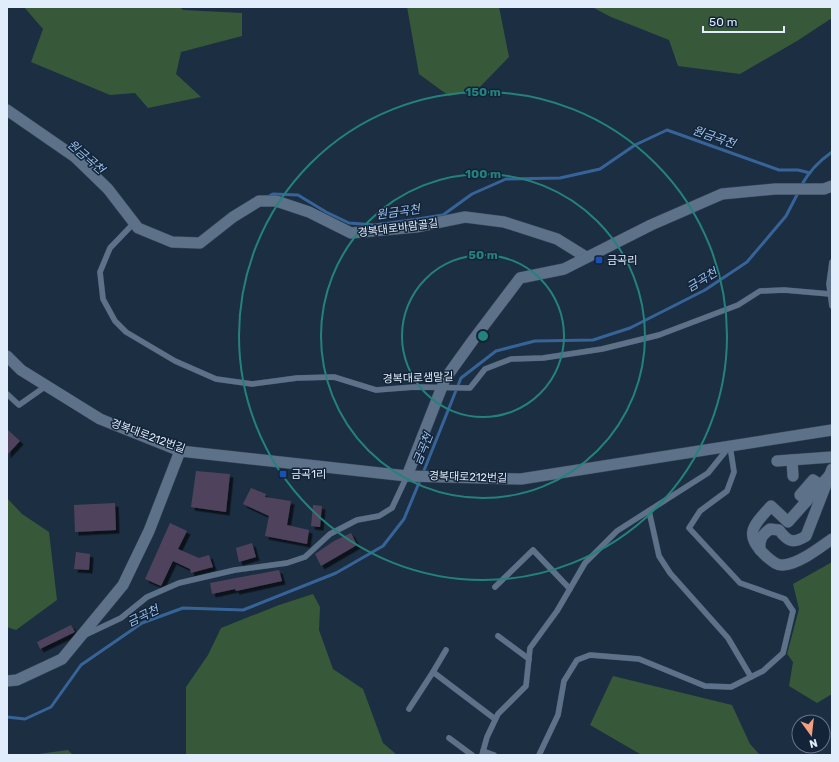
<svg xmlns="http://www.w3.org/2000/svg" width="839" height="762" viewBox="0 0 839 762" font-family="Rubik,'Noto Sans KR',sans-serif">
  <defs>
    <filter id="shadow"><feDropShadow dx="3.5" dy="3.5" stdDeviation="0" flood-color="#0009"/></filter>
  </defs>
  <rect width="100%" height="100%" fill="#1c2e42"/>
  <g fill="#375839">
    <polygon points="24,7 180,7 183,10 242,13 242,36 181,52 176,74 201,97 148,108 135,93 110,95 31,62 43,29"/>
    <polygon points="407,7 499,7 509,57 476,91 449,96 419,74"/>
    <polygon points="592,7 832,7 832,18 797,41 740,74 678,66 669,40 611,17"/>
    <polygon points="7,498 22,514 49,532 57,600 16,630 7,627"/>
    <polygon points="832,562 832,694 817,703 789,686 793,662 787,654 799,609 793,584"/>
    <polygon points="313,594 320,607 319,630 333,669 363,689 383,743 397,755 186,755 186,687 208,655 221,628 279,605"/>
    <polygon points="613,676 732,705 750,744 760,755 640,755 640,754 590,725"/>
    <polygon points="68,750 73,755 31,755"/>
  </g>
  <g fill="none" stroke-linecap="round" stroke-linejoin="round">
    <g stroke="#376498" stroke-width="3">
      <path d="M801 186C808 173 819 161 832 152"/>
      <polyline points="267,197 273,194 298,195 326,212 349,223 375,225 411,220 443,215 472,194 506,179 560,178 600,169 635,145 667,130 779,170 798,170 810,173"/>
      <polyline points="423,473 461,378 496,351 535,341 593,340 630,328 705,290 747,262 786,216 799,191"/>
      <polyline points="7,717 25,719 51,707 81,665 142,623 183,608 243,610 336,573 383,546 404,519 421,478"/>
    </g>
  </g>
  <g fill="#4f435d" filter="url(#shadow)">
    <polygon points="7,429 20,441 7,455"/>
    <polygon points="196,471 230,474 226,512 191,507"/>
    <polygon points="251,488 266,494 265,497 291,501 287,525 309,530 307,544 265,536 269,516 243,504"/>
    <polygon points="115,503 116,530 75,532 74,505"/>
    <polygon points="313,505 322,506 320,527 311,526"/>
    <polygon points="170,523 187,531 178,549 199,558 209,555 213,567 191,573 190,569 173,561 161,586 145,579"/>
    <polygon points="351,533 357,545 321,566 315,554 334,541"/>
    <polygon points="252,543 256,557 239,562 236,548"/>
    <polygon points="76,552 90,554 89,570 74,569"/>
    <polygon points="279,570 282,581 236,591 235,589 212,594 210,583"/>
    <polygon points="71,625 75,632 40,649 37,642"/>
  </g>
  <g fill="none" stroke-linecap="round" stroke-linejoin="round">
    <defs>
      <g id="service">
        <polyline points="134,223 110,248 100,272 103,299 115,321 126,332 175,361 216,379 252,384 297,378 334,377 376,390 415,387 470,388 485,369 511,359 543,358 602,349 659,335 738,305 760,291 784,290 830,294"/>
        <polyline points="832,262 829,284 832,306"/>
        <polyline points="7,394 19,405 46,386"/>
        <polyline points="649,511 659,556 670,573 728,638 751,677"/>
        <polyline points="495,587 533,550 570,589"/>
        <polyline points="85,635 121,618 147,597 179,583 235,570 287,563 305,557 330,534 357,520 379,516 392,508 407,476"/>
        <polyline points="498,636 529,659"/>
        <polyline points="433,672 446,650"/>
        <polyline points="409,709 433,672 495,719"/>
        <polyline points="449,738 472,755"/>
        <polyline points="483,751 494,755"/>
        <polyline points="482,755 487,737 498,714 526,686 530,648 557,611 585,563 617,531 708,473 729,447"/>
        <polyline points="539,755 558,715 564,681 577,660 590,655 639,659 705,686 731,687 763,671 783,653 793,611 785,599 740,583 689,528 700,511 727,491 734,472 730,446"/>
      </g>
      <g id="minor">
        <polyline points="7,110 75,157 108,189 138,228 172,242 200,243 233,217 259,201 276,201 309,212 351,233 416,227 465,217 504,222 557,239 586,257"/>
        <polyline points="7,356 21,370 100,419 180,451 407,476 521,479 832,430"/>
        <polyline points="792,460 793,476"/>
        <polyline points="777,461 832,457"/>
        <polyline points="407,476 445,379 473,340 520,278 564,269 651,225 722,194 775,189 824,189 832,186"/>
        <path d="M829 476 788 522 771 506C752 527 743 535 767 557 771 560 777 566 783 565 799 564 819 548 832 539"/>
        <polyline points="807,501 800,495 813,480 821,485"/>
        <path d="M760 550C759 539 762 535 770 529L779 530C788 542 793 544 806 536L832 469"/>
        <polyline points="7,681 17,680 62,659 123,585 149,531 180,451"/>
      </g>
    </defs>
    <use href="#service" stroke="#3a495b" stroke-width="6"/>
    <use href="#minor" stroke="#3a495b" stroke-width="12"/>
    <use href="#service" stroke="#5d7189" stroke-width="5.5"/>
    <use href="#minor" stroke="#5d7189" stroke-width="11"/>
  </g>
  <g fill="none" stroke="#24827c" stroke-width="2">
    <circle cx="483" cy="336" r="81"/>
    <circle cx="483" cy="336" r="162"/>
    <circle cx="483" cy="336" r="244"/>
  </g>
  <g fill="#1a4fb4" stroke="#132438" stroke-width="1.5">
    <rect x="595" y="256" width="8" height="8" rx="2"/>
    <rect x="279" y="470" width="8" height="8" rx="2"/>
  </g>
  <g text-anchor="middle" dominant-baseline="central" stroke-width="3" stroke-linejoin="round" paint-order="stroke">
    <g font-size="11" fill="#e2edfb" stroke="#132438">
      <text transform="translate(398 228) rotate(-7)">경복대로바람골길</text>
      <text transform="translate(418 378) rotate(-2)">경복대로샘말길</text>
      <text transform="translate(148 436) rotate(20)">경복대로212번길</text>
      <text transform="translate(468 477) rotate(2)">경복대로212번길</text>
    </g>
    <g font-size="11" fill="#e2edfb" stroke="#132438" text-anchor="start">
      <text x="607" y="260">금곡리</text>
      <text x="291" y="474">금곡1리</text>
    </g>
    <g font-size="12" font-style="italic" fill="#9dc3f1" stroke="#132438">
      <text transform="translate(714 137) rotate(19)">원금곡천</text>
      <text transform="translate(86 157) rotate(41)">원금곡천</text>
      <text transform="translate(398 212) rotate(-8)">원금곡천</text>
      <text transform="translate(702 280) rotate(-31)">금곡천</text>
      <text transform="translate(423 449) rotate(-68)">금곡천</text>
      <text transform="translate(143 616) rotate(-26)">금곡천</text>
    </g>
  </g>
  <circle cx="483" cy="336" r="6" fill="#24827c" stroke="#132438" stroke-width="2"/>
  <g font-size="12" text-anchor="middle" font-weight="bold" fill="#24827c" stroke="#132438" stroke-width="3" stroke-linejoin="round" paint-order="stroke">
    <text x="483" y="96">150 m</text>
    <text x="483" y="178">100 m</text>
    <text x="483" y="259">50 m</text>
  </g>
  <rect width="839" height="762" fill="none" stroke="#e2edfb" stroke-width="16"/>
  <g transform="translate(811 734) rotate(165)"><circle r="19" fill="#132438" stroke="#667486"/>
  <path d="M0-3L7 15L0 10L-7 15Z" fill="#f3a081"/>
  <text y="-6" font-size="11" font-weight="bold" text-anchor="middle" fill="#e2edfb">N</text>
  </g>
  <path d="M703 26v6h81v-6" fill="none" stroke="#e2edfb" stroke-width="2"/>
  <text x="709" y="26" font-size="12" fill="#e2edfb" stroke="#132438" stroke-width="3" paint-order="stroke">50 m</text>
</svg>
